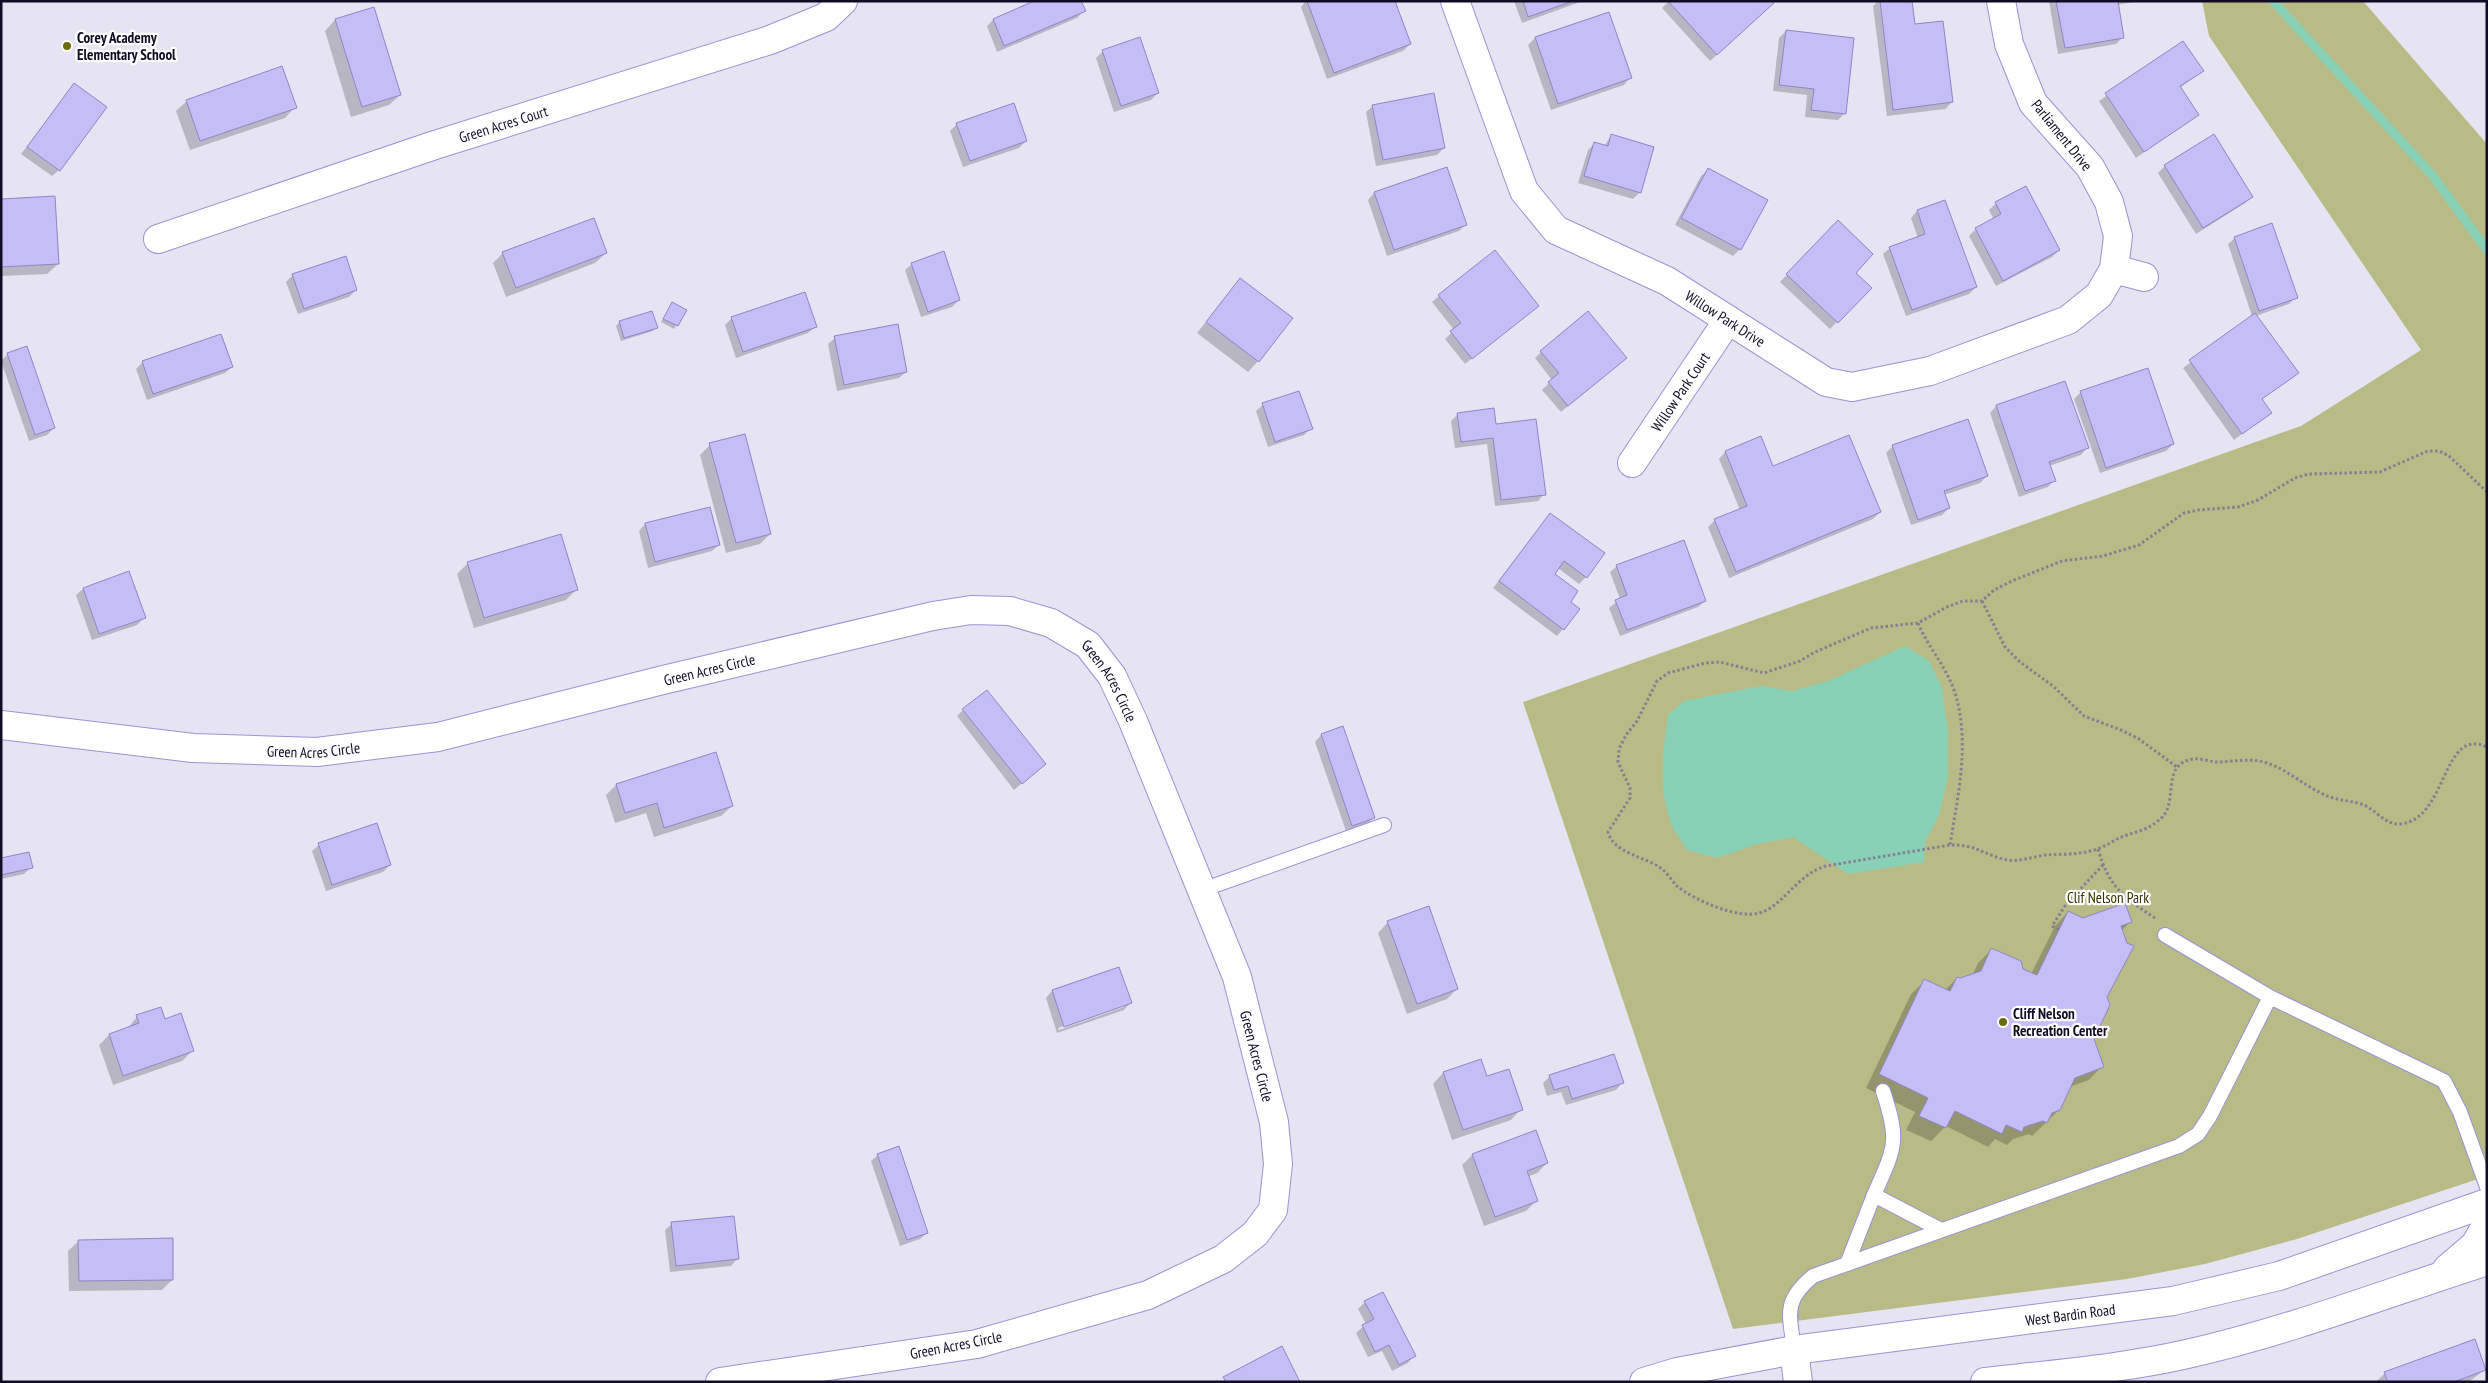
<svg xmlns="http://www.w3.org/2000/svg" width="2488" height="1383" viewBox="0 0 2488 1383" font-family="'PT Sans Narrow',sans-serif">
  <rect width="100%" height="100%" fill="#e6e4f3"/>
  <polygon fill="#b9bb87" points="2202,1 2363,1 2487,144 2487,1176 2297,1239 2205,1264 2127,1279 1733,1329 1523,702 2301,426 2421,350 2209,36"/>
  <path fill="#88d1b7" d="M1905 646 1929 661 1942 688 1948 733V776L1939 815 1925 842 1924 862 1848 874 1793 837 1757 844 1717 858 1687 850C1682 841 1674 832 1671 823 1658 789 1663 750 1668 715L1684 701 1761 686 1792 691 1828 681Z"/>
  <g fill="#0003" fill-rule="evenodd">
    <polygon points="1037,1 1084,11 1077,18 997,52 987,26 993,20"/>
    <polygon points="1306,1 1393,1 1410,44 1403,51 1327,79 1301,7"/>
    <polygon points="1514,1 1583,1 1522,23"/>
    <polygon points="1669,1 1766,10 1710,61 1662,8"/>
    <polygon points="1878,1 1911,1 1914,25 1952,102 1945,109 1887,116 1873,6"/>
    <polygon points="2049,1 2139,1 2117,5 2123,37 2116,44 2058,54"/>
    <polygon points="373,9 400,95 389,105 351,117 325,31 335,20"/>
    <polygon points="1608,13 1630,78 1624,85 1551,110 1528,45 1535,38"/>
    <polygon points="1786,31 1844,114 1838,120 1805,117 1807,95 1773,91 1779,38"/>
    <polygon points="2183,42 2202,71 2180,88 2198,114 2136,158 2099,101"/>
    <polygon points="1103,51 1158,93 1151,100 1114,112 1096,58"/>
    <polygon points="74,85 59,170 52,176 21,154"/>
    <polygon points="187,101 295,107 285,118 190,150 176,111"/>
    <polygon points="1373,106 1444,148 1437,155 1376,166 1366,112"/>
    <polygon points="957,124 1026,141 1019,148 963,167 950,131"/>
    <polygon points="1611,136 1640,192 1633,199 1578,183 1588,150 1594,144 1604,146"/>
    <polygon points="2213,136 2252,197 2245,203 2196,234 2158,173 2165,166"/>
    <polygon points="1708,170 1740,249 1733,256 1675,225 1701,176"/>
    <polygon points="1374,193 1466,224 1459,231 1387,256 1368,200"/>
    <polygon points="1,201 58,264 47,274 1,276"/>
    <polygon points="1996,203 2059,250 2052,257 1996,286 1969,236 1976,229 1994,220 1989,210"/>
    <polygon points="1917,211 1976,287 1969,294 1906,316 1883,254 1890,248 1918,238 1911,218"/>
    <polygon points="1838,222 1854,273 1870,288 1830,329 1780,282"/>
    <polygon points="2235,238 2296,297 2289,304 2256,316 2297,373 2261,400 2270,413 2234,440 2183,368 2252,316 2228,244"/>
    <polygon points="503,253 606,253 595,263 506,297 493,263"/>
    <polygon points="912,264 959,300 952,307 921,317 905,270"/>
    <polygon points="293,275 356,290 349,297 298,314 286,282"/>
    <polygon points="1240,279 1258,361 1248,372 1197,333"/>
    <polygon points="1439,296 1538,306 1465,364 1445,339 1454,330 1432,302"/>
    <polygon points="673,304 685,311 674,329 661,322"/>
    <polygon points="652,312 656,328 653,331 621,341 616,326 619,323"/>
    <polygon points="732,318 815,327 808,333 736,358 725,325"/>
    <polygon points="835,338 906,372 899,378 837,391 828,344"/>
    <polygon points="1541,352 1619,364 1561,412 1542,390 1552,380 1535,358"/>
    <polygon points="8,354 54,428 47,435 29,441 1,361"/>
    <polygon points="143,362 232,367 225,373 147,400 136,369"/>
    <polygon points="2081,392 2173,444 2166,451 2100,473 2074,399"/>
    <polygon points="1263,405 1311,428 1304,435 1268,447 1256,411"/>
    <polygon points="1996,406 2087,448 2081,455 2049,466 2054,480 2048,487 2019,497 1990,413"/>
    <polygon points="1458,414 1495,425 1544,494 1538,501 1495,506 1487,444 1455,448 1451,421"/>
    <polygon points="1760,438 1773,468 1880,512 1873,519 1729,578 1708,527 1715,520 1740,510 1719,459 1725,452"/>
    <polygon points="710,445 770,534 760,544 726,553 700,455"/>
    <polygon points="1893,446 1987,476 1980,483 1944,495 1949,508 1942,515 1911,525 1886,453"/>
    <polygon points="1550,514 1586,577 1579,584 1558,568 1553,574 1569,602 1563,629 1557,636 1493,588"/>
    <polygon points="645,524 719,545 712,551 648,568 639,531"/>
    <polygon points="468,563 576,590 566,600 474,628 457,574"/>
    <polygon points="1617,566 1705,601 1698,607 1620,636 1609,608 1620,599 1610,572"/>
    <polygon points="129,573 144,618 137,625 92,640 76,595 83,589"/>
    <polygon points="963,710 1037,771 1014,790 957,716"/>
    <polygon points="1321,735 1373,818 1367,824 1346,831 1315,742"/>
    <polygon points="616,785 732,806 721,816 654,837 646,813 615,823 606,795"/>
    <polygon points="376,825 390,865 383,872 326,891 312,851 319,845"/>
    <polygon points="1,859 31,867 24,874 1,879"/>
    <polygon points="2068,912 2083,919 2130,922 2121,931 2106,997 2092,1039 2102,1066 2089,1080 2069,1087 2059,1110 2032,1136 2029,1134 2013,1139 2007,1145 1995,1139 1988,1147 1946,1126 1931,1141 1906,1130 1915,1112 1866,1088 1911,994 1925,981 1945,990 1957,978 1960,980 1972,976 1978,963 1992,949 2031,974 2055,926"/>
    <polygon points="1388,922 1457,989 1447,999 1407,1014 1378,933"/>
    <path d="M1119 969 1130 1003 1124 1010 1057 1033 1046 998 1052 991ZM1124 1005V1007L1059 1030 1058 1028Z"/>
    <polygon points="137,1017 164,1020 192,1051 182,1061 113,1085 99,1045 109,1035 127,1029"/>
    <polygon points="1480,1061 1486,1078 1521,1109 1511,1120 1452,1140 1433,1084 1443,1073"/>
    <polygon points="1550,1076 1622,1083 1616,1090 1566,1105 1561,1092 1547,1096 1543,1083"/>
    <polygon points="1535,1132 1547,1163 1537,1173 1527,1177 1536,1201 1526,1211 1484,1226 1462,1165 1472,1155"/>
    <polygon points="878,1155 927,1233 920,1239 900,1246 871,1161"/>
    <polygon points="672,1224 737,1259 731,1266 670,1272 665,1230"/>
    <polygon points="79,1241 172,1280 162,1290 69,1291 68,1251"/>
    <polygon points="1365,1302 1414,1356 1408,1363 1392,1371 1382,1351 1368,1357 1356,1333 1366,1324 1358,1309"/>
    <polygon points="2484,1370 2469,1382 2376,1382 2385,1373"/>
  </g>
  <g fill="none" stroke-linecap="round" stroke-linejoin="round">
    <polyline stroke="#88d1b7" stroke-width="9" points="2273,1 2433,176 2487,250"/>
  </g>
  <g fill="#c4bdf6" stroke="#8f85c9">
    <polygon points="1034,1 1081,1 1086,11 1004,46 993,19"/>
    <polygon points="1307,1 1395,1 1411,44 1334,73"/>
    <polygon points="1523,1 1573,1 1528,17"/>
    <polygon points="1668,1 1772,1 1774,3 1717,55"/>
    <polygon points="1880,1 1912,1 1915,24 1943,21 1953,102 1893,110"/>
    <polygon points="2056,1 2118,1 2124,38 2065,48"/>
    <polygon points="374,7 401,95 362,107 335,19"/>
    <polygon points="1609,12 1632,78 1558,104 1535,37"/>
    <polygon points="1786,30 1854,38 1846,114 1811,110 1814,89 1779,85"/>
    <polygon points="1140,37 1159,93 1121,106 1102,50"/>
    <polygon points="2183,41 2204,71 2180,86 2199,115 2144,152 2105,93"/>
    <polygon points="282,66 297,108 200,141 186,100"/>
    <polygon points="74,83 107,107 60,171 27,147"/>
    <polygon points="1434,93 1445,148 1383,160 1372,105"/>
    <polygon points="1014,103 1027,141 970,161 956,123"/>
    <polygon points="1611,134 1654,147 1641,193 1584,176 1594,142 1608,146"/>
    <polygon points="2214,134 2253,197 2203,228 2164,165"/>
    <polygon points="1447,167 1467,225 1394,250 1374,192"/>
    <polygon points="1708,168 1768,200 1741,250 1681,218"/>
    <polygon points="2026,186 2060,250 2003,281 1975,228 2001,214 1995,202"/>
    <polygon points="55,196 59,264 1,267 1,199"/>
    <polygon points="1945,200 1977,287 1912,310 1889,247 1925,234 1917,210"/>
    <polygon points="594,218 607,253 516,288 502,252"/>
    <polygon points="1838,220 1873,254 1856,273 1872,288 1838,323 1786,274"/>
    <polygon points="2272,223 2298,298 2259,311 2234,237"/>
    <polygon points="1495,250 1539,306 1472,359 1450,331 1461,323 1438,295"/>
    <polygon points="944,251 960,300 928,312 911,263"/>
    <polygon points="346,256 357,290 304,309 292,274"/>
    <polygon points="1240,278 1293,318 1259,362 1206,322"/>
    <polygon points="805,292 817,327 743,352 731,317"/>
    <polygon points="672,302 687,310 678,326 663,319"/>
    <polygon points="652,311 658,328 624,338 619,321"/>
    <polygon points="1588,311 1627,358 1568,406 1548,382 1559,373 1540,351"/>
    <polygon points="2255,313 2299,373 2262,399 2272,413 2242,434 2189,360"/>
    <polygon points="898,324 907,372 844,385 834,336"/>
    <polygon points="221,334 233,367 153,394 142,361"/>
    <polygon points="27,346 55,428 35,435 7,353"/>
    <polygon points="2148,368 2174,444 2106,468 2080,391"/>
    <polygon points="2065,381 2089,448 2049,462 2056,481 2025,491 1996,405"/>
    <polygon points="1299,391 1313,429 1275,442 1262,403"/>
    <polygon points="1494,408 1496,424 1536,419 1546,495 1501,500 1493,438 1461,442 1457,413"/>
    <polygon points="1968,419 1988,476 1944,491 1950,508 1918,520 1892,445"/>
    <polygon points="745,434 771,534 736,543 709,443"/>
    <polygon points="1849,435 1881,512 1736,572 1714,519 1747,506 1725,451 1761,436 1773,466"/>
    <polygon points="710,507 720,545 655,562 645,523"/>
    <polygon points="1550,513 1605,553 1587,578 1564,561 1555,574 1578,591 1571,602 1580,609 1564,630 1499,581"/>
    <polygon points="561,534 578,590 484,618 467,562"/>
    <polygon points="1684,540 1706,601 1627,630 1615,600 1627,595 1616,565"/>
    <polygon points="129,571 146,618 99,634 83,588"/>
    <polygon points="987,690 1046,764 1022,784 962,709"/>
    <polygon points="1343,726 1375,818 1352,826 1321,734"/>
    <polygon points="716,752 733,806 664,828 657,803 625,813 616,784"/>
    <polygon points="377,823 391,865 332,885 318,843"/>
    <polygon points="29,852 33,868 1,875 1,858"/>
    <polygon points="2125,903 2132,922 2121,926 2127,943 2134,946 2107,997 2110,1005 2094,1039 2104,1067 2075,1078 2060,1110 2052,1113 2047,1123 2043,1121 2024,1127 2022,1132 2006,1125 2002,1134 1955,1111 1946,1128 1919,1116 1928,1098 1879,1074 1924,979 1950,991 1957,977 1960,978 1981,971 1991,948 2021,961 2023,969 2037,975 2068,911 2083,918"/>
    <polygon points="1429,906 1458,989 1417,1004 1387,921"/>
    <polygon points="1119,967 1132,1003 1064,1027 1052,990"/>
    <polygon points="161,1007 165,1019 181,1013 194,1051 123,1076 109,1034 139,1023 136,1015"/>
    <polygon points="1614,1054 1624,1083 1572,1099 1568,1086 1554,1090 1549,1075"/>
    <polygon points="1481,1059 1487,1076 1509,1069 1523,1110 1463,1130 1443,1072"/>
    <polygon points="1536,1130 1548,1163 1527,1171 1538,1201 1495,1217 1472,1154"/>
    <polygon points="899,1146 928,1233 907,1240 877,1154"/>
    <polygon points="734,1216 739,1259 676,1266 671,1222"/>
    <polygon points="173,1238 173,1280 79,1281 78,1240"/>
    <polygon points="1383,1292 1416,1356 1399,1365 1389,1345 1375,1352 1362,1325 1374,1319 1364,1301"/>
    <polygon points="2475,1339 2486,1370 2454,1382 2388,1382 2384,1372"/>
    <polygon points="1282,1346 1300,1382 1226,1382 1223,1377"/>
  </g>
  <g fill="none" stroke-linecap="round" stroke-linejoin="round">
    <defs>
      <g id="lane">
        <polyline points="1202,890 1384,825"/>
        <polyline points="2165,935 2270,997"/>
        <path d="M1874 1195C1895 1147 1900 1142 1883 1091"/>
        <polyline points="1847,1264 1874,1195 1941,1230"/>
        <path d="M1794 1350C1790 1314 1782 1302 1813 1276L2179 1146 2198 1134 2210 1116 2270 997 2444 1081 2460 1112 2487 1187"/>
      </g>
      <g id="street">
        <path id="s1" d="M1455 1 1524 191 1556 230 1667 281 1826 382 1852 387 1930 371 2068 320 2099 295 2114 269 2118 236 2109 202 2090 167 2033 103 2009 44 2001 1"/>
        <path id="s2" d="M158 239 435 145 770 40 826 17 843 1"/>
        <polyline points="2114,269 2144,277"/>
        <path id="s3" d="M1632 463 1728 320"/>
        <path id="s4" d="M1 725 193 748 317 752 438 737 663 680 933 616 971 610 1010 611 1051 623 1088 645 1112 676 1133 721 1237 977 1274 1122 1278 1164 1273 1210 1255 1234 1223 1259 1148 1295 977 1344 720 1382"/>
      </g>
      <g id="secondary">
        <polyline points="2447,1269 2475,1245 2487,1224"/>
        <polyline points="1794,1350 1798,1382"/>
        <path id="s5" d="M1644 1382 1677 1372 1794 1350 2173 1301 2279 1276 2487 1203"/>
        <path d="M1985 1382C2052 1374 2121 1369 2187 1354 2289 1331 2387 1293 2487 1261"/>
      </g>
    </defs>
    <use href="#lane" stroke="#9b92d6" stroke-width="16"/>
    <use href="#street" stroke="#9b92d6" stroke-width="30"/>
    <use href="#secondary" stroke="#9b92d6" stroke-width="30"/>
    <g stroke="#848094" stroke-width="3" stroke-dasharray="2.5 2.5" stroke-linecap="butt">
      <path d="M2487 492 2449 456 2439 451H2428L2380 472 2309 474 2295 478 2258 500 2238 507 2198 510 2184 513 2139 545 2103 556 2062 561 2012 581 1994 590 1982 601H1963L1947 607 1918 623 1871 628 1815 652 1800 661 1764 673 1720 662 1705 663 1668 673 1657 681 1637 721 1626 735 1619 749 1618 762 1630 788V798L1608 832C1614 854 1645 856 1662 869 1668 874 1672 881 1677 886 1694 900 1737 919 1759 913 1783 907 1797 874 1826 866L1950 845C1976 844 1984 855 2007 860 2020 862 2032 857 2045 855 2062 854 2080 855 2097 849 2107 846 2115 839 2124 836 2132 833 2142 831 2149 827 2153 825 2161 819 2164 815 2177 798 2162 764 2193 759 2200 758 2208 761 2215 762 2232 762 2248 758 2264 762 2285 768 2302 784 2321 793 2333 800 2347 800 2361 804 2375 808 2384 825 2400 824 2448 820 2441 726 2487 747"/>
      <polyline points="1982,601 2005,647 2020,662 2053,686 2084,716 2121,730 2139,739 2177,767"/>
      <path d="M1918 623C1928 647 1945 665 1954 690 1971 740 1958 794 1950 845"/>
      <path d="M2098 849C2109 887 2123 897 2155 918"/>
      <polyline points="2059,929 2052,926 2067,903 2103,865"/>
    </g>
    <use href="#lane" stroke="#fff" stroke-width="14"/>
    <use href="#street" stroke="#fff" stroke-width="28"/>
    <use href="#secondary" stroke="#fff" stroke-width="28"/>
  </g>
  <g fill="#6a6b0a" stroke="#fff" stroke-width="2">
    <circle cx="67" cy="46" r="5"/>
    <circle cx="2003" cy="1022" r="5"/>
  </g>
  <g text-anchor="middle" dominant-baseline="central" stroke-width="4.5" stroke-linejoin="round" paint-order="stroke">
    <g font-size="15" font-weight="bold" fill="#110b24" stroke="#fff" text-anchor="start">
      <text x="77" y="37">Corey Academy<tspan x="77" dy="17">Elementary School</tspan></text>
      <text x="2013" y="1013">Cliff Nelson<tspan x="2013" dy="17">Recreation Center</tspan></text>
    </g>
    <g font-size="15" fill="#110b24" stroke="#fff">
      <text stroke="none"><textPath href="#s2" startOffset="364">Green Acres Court</textPath></text>
      <text transform="translate(2062 135) rotate(51)">Parliament Drive</text>
      <text stroke="none"><textPath href="#s1" startOffset="444">Willow Park Drive</textPath></text>
      <text stroke="none"><textPath href="#s3" startOffset="86">Willow Park Court</textPath></text>
      <text stroke="none"><textPath href="#s4" startOffset="719">Green Acres Circle</textPath></text>
      <text stroke="none"><textPath href="#s4" startOffset="1154">Green Acres Circle</textPath></text>
      <text stroke="none"><textPath href="#s4" startOffset="314">Green Acres Circle</textPath></text>
      <text stroke="none"><textPath href="#s4" startOffset="1559">Green Acres Circle</textPath></text>
      <text stroke="none"><textPath href="#s5" startOffset="432">West Bardin Road</textPath></text>
      <text transform="translate(956 1345) rotate(-11)">Green Acres Circle</text>
    </g>
    <g font-size="15" fill="#333301" stroke="#fff">
      <text x="2108" y="897">Clif Nelson Park</text>
    </g>
  </g>
  <rect width="2488" height="1383" fill="none" stroke="#110b24" stroke-width="5"/>
</svg>
